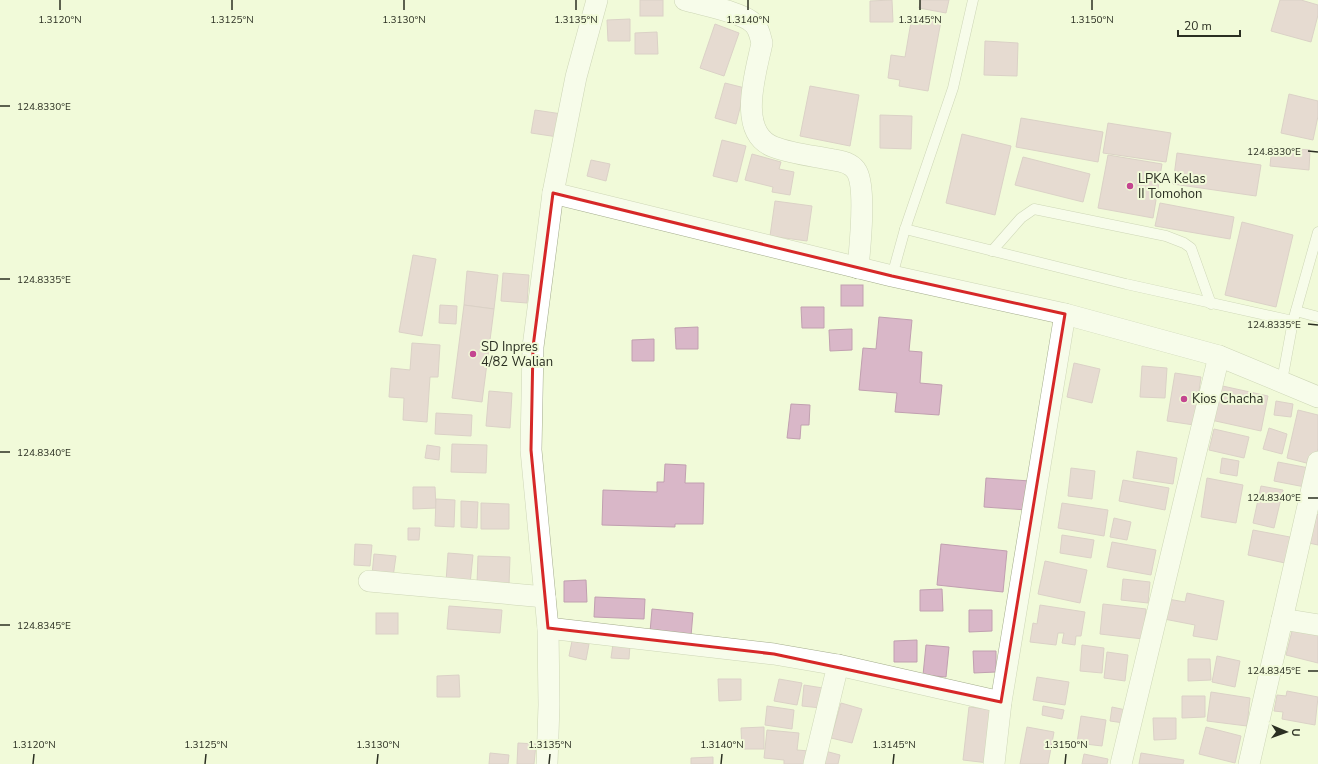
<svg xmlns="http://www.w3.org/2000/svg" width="1318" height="764" viewBox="0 0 1318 764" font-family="'Nunito Sans',sans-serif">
  <rect width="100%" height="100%" fill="#f1fad9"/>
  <g fill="#d9b7c8" stroke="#c1a0b0">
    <rect x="640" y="0" width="23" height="16"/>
    <polygon points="892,0 893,22 870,22 870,1"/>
    <polygon points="921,0 949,0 946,13 919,8"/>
    <polygon points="1280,0 1301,0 1318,5 1318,15 1311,42 1271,31"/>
    <polygon points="912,16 941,21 928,91 899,86 900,80 888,78 891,55 905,57"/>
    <polygon points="630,19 630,41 608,41 607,20"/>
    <polygon points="715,24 739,33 724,76 700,68"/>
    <polygon points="657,32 658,54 635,54 635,33"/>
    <polygon points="985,41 1018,43 1017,76 984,75"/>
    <polygon points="725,83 745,88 736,124 715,118"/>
    <polygon points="810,86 859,95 850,146 800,136"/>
    <polygon points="1289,94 1318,101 1318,116 1313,140 1281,133"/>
    <polygon points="535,110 562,114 558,137 531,133"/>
    <polygon points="880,115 912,116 911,149 880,148"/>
    <polygon points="1021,118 1103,132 1098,162 1016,147"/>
    <polygon points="1108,123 1171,133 1166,162 1103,153"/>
    <polygon points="962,134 1011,146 995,215 946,203"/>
    <polygon points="722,140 746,146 737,182 713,176"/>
    <polygon points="1272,147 1310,150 1309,170 1270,166"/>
    <polygon points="1177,153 1261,165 1256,196 1173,184"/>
    <polygon points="752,154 781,162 779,169 794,172 790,195 772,192 773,187 745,180"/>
    <polygon points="1108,155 1162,164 1153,218 1098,208"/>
    <polygon points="1023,157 1090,174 1083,202 1015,185"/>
    <polygon points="591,160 610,164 606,181 587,176"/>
    <polygon points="775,201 812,206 807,241 770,236"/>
    <polygon points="1160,203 1234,217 1230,239 1155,226"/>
    <polygon points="1242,222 1293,235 1276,307 1225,295"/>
    <polygon points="413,255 436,259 422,336 399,332"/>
    <polygon points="467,271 498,275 494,309 464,305"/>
    <polygon points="503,273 529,275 527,303 501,301"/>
    <rect x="841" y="285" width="22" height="21"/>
    <polygon points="440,305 457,306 456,324 439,323"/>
    <polygon points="464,305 494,309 482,402 452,398"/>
    <polygon points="801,307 824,307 824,328 802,328"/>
    <polygon points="879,317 912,320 909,351 922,352 920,383 942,385 939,415 895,412 897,393 859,390 863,348 876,349"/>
    <polygon points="698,327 698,349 676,349 675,328"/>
    <polygon points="852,329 852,350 830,351 829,330"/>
    <polygon points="654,339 654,361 632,361 632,340"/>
    <polygon points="412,343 440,345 438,377 430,377 427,422 403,420 404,398 389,397 391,368 410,370"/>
    <polygon points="1074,363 1100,369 1092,403 1067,397"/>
    <polygon points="1142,366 1167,368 1165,398 1140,397"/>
    <polygon points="1175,373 1201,377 1194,425 1167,421"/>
    <polygon points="1218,385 1268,396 1261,431 1211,420"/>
    <polygon points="489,391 512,393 510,428 486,426"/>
    <polygon points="1276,401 1293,404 1291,417 1274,415"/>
    <polygon points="791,404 810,405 809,425 801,425 800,439 787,438"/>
    <polygon points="1298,410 1318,415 1318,448 1314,465 1287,458"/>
    <polygon points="436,413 472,415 471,436 435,434"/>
    <polygon points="1269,428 1287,434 1282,454 1263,449"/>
    <polygon points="1214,429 1249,437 1244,458 1209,450"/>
    <polygon points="452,444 487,445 486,473 451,472"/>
    <polygon points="427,445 440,447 439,460 425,458"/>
    <polygon points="1137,451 1177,458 1173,484 1133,478"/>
    <polygon points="1222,458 1239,461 1237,476 1220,473"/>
    <polygon points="1278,462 1309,468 1305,487 1274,481"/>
    <polygon points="665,464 686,465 685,483 704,483 703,524 675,524 675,527 602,525 603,490 657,492 657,482 664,482"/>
    <polygon points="1071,468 1095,471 1092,499 1068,496"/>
    <polygon points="986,478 1030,481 1027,510 984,507"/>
    <polygon points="1207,478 1243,485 1236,523 1201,517"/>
    <polygon points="1123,480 1169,488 1165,510 1119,501"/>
    <polygon points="1261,486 1283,490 1274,528 1253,523"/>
    <polygon points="413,487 435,487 436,508 413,509"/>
    <polygon points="436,499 455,500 454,527 435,526"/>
    <polygon points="461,501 478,502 477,528 461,527"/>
    <polygon points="481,503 509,504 509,529 481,529"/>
    <polygon points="1062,503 1108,510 1104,536 1058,528"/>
    <polygon points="1317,514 1318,515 1318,545 1309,543"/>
    <polygon points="1114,518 1131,522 1127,540 1110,537"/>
    <polygon points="408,528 420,528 419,540 408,540"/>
    <polygon points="1253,530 1290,537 1285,563 1248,555"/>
    <polygon points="1062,535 1094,540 1091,558 1060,553"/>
    <polygon points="1112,542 1156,550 1151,575 1107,567"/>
    <polygon points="355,544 372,545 370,566 354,565"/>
    <polygon points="941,544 1007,551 1003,592 937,585"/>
    <polygon points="448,553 473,555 470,584 446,582"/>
    <polygon points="374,554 396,556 393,577 372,575"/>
    <polygon points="478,556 510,557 509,585 477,584"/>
    <polygon points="1045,561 1087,570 1080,603 1038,594"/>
    <polygon points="1123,579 1150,582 1148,603 1121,600"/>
    <polygon points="586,580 587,602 564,602 564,581"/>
    <polygon points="942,589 943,611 920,611 920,590"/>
    <polygon points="1187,593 1224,601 1217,640 1193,636 1195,625 1164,619 1168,599 1185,602"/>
    <polygon points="595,597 645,599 644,619 594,617"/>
    <polygon points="1103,604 1146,609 1143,639 1100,634"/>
    <polygon points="1040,605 1085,612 1081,636 1076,636 1075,645 1062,643 1064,633 1058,633 1056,645 1030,642 1033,623 1037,624"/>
    <polygon points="449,606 502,610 500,633 447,629"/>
    <polygon points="652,609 693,613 691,636 650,632"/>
    <polygon points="969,610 992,610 992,631 969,632"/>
    <rect x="376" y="613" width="22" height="21"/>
    <polygon points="1293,627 1318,633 1318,663 1286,655"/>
    <polygon points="917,640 917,662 894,662 894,641"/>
    <polygon points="572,641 589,644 586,660 569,656"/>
    <polygon points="613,644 630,645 629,659 611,658"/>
    <polygon points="926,645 949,647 946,677 923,675"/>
    <polygon points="1082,645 1104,648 1102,673 1080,671"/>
    <polygon points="973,651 996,651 996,672 974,673"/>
    <polygon points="1107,652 1128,655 1125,681 1104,678"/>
    <polygon points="1217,656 1240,661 1235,687 1212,682"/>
    <polygon points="1188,659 1210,659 1211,680 1188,681"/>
    <polygon points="459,675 460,697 437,697 437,676"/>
    <polygon points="1037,677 1069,682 1065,705 1033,700"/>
    <polygon points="718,679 741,679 741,700 719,701"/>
    <polygon points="779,679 802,683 797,705 774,701"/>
    <polygon points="804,685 823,688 821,708 802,706"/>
    <polygon points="1287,691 1318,697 1315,725 1282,719 1283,712 1274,711 1277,695 1286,696"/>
    <polygon points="1211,692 1250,698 1247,726 1207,721"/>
    <polygon points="1182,696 1205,696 1205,717 1182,718"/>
    <polygon points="841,703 862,709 852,743 831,738"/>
    <polygon points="767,706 794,710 792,729 765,725"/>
    <polygon points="1043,706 1064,710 1062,719 1042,715"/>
    <polygon points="969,707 996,710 989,763 963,760"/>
    <polygon points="1112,707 1126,710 1124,723 1110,721"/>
    <polygon points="1081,716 1106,720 1102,746 1077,743"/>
    <polygon points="1153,718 1176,718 1176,739 1154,740"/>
    <polygon points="764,727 764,749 742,749 741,728"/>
    <polygon points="1027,727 1054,732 1048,764 1020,764"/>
    <polygon points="1206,727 1241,736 1235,763 1199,754"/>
    <polygon points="767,730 799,733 797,750 809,751 808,764 784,764 784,760 764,758"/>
    <polygon points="518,743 536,744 534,764 517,764"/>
    <polygon points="825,751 840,755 838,764 822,764"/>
    <polygon points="490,753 509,755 508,764 489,764"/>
    <polygon points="1141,753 1184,760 1183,764 1139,764"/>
    <polygon points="1084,754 1108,759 1107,764 1082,764"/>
    <polygon points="713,757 713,764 691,764 691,758"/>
  </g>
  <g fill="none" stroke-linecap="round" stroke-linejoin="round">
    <defs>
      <g id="service">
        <polyline points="905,229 1126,284 1293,321"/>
        <polyline points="992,251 1021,218 1034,209 1166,236 1184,243 1191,248 1211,304"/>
        <polyline points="892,276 905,229 953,88 973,0"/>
        <polyline points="1296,311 1318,317"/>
        <polyline points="1282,381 1293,321 1318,232"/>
      </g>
      <g id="minor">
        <path d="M685 0C702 5 742 12 753 23 759 28 760 36 762 43 756 72 736 133 774 147 792 154 815 156 834 160 842 161 852 163 857 172 866 189 860 247 858 268"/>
        <polyline points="553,193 892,276 1065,314 1219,356 1318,397"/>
        <polyline points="369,581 545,597"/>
        <polyline points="1282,619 1318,625"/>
        <polyline points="548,628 774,654 838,665 814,764"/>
        <polyline points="838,665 1001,702"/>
        <polyline points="547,764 549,705 548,628 531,450 533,347 553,193 576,77 597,0"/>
        <polyline points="994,764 1001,702 1065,314"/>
        <polyline points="1121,764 1219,356"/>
        <polyline points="1249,764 1318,462"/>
      </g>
    </defs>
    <use href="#service" stroke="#a4ac8d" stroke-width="11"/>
    <use href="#minor" stroke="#a4ac8d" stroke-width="22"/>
    <use href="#service" stroke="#fff" stroke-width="10"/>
    <use href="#minor" stroke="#fff" stroke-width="21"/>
  </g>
  <path d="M0 0H1318V764H0ZM553 193 892 276 1065 314 1001 702 774 654 548 628 531 450 533 347Z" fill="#f1fad9" fill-opacity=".55" fill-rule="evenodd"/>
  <path fill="none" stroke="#d62828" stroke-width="3" stroke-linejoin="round" d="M553 193 892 276 1065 314 1001 702 774 654 548 628 531 450 533 347Z"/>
  <path fill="none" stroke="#2b2f22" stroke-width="1.5" d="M60 10V0M232 10V0M404 10V0M576 10V0M748 10V0M920 10V0M1092 10V0M0 106H10M1308 151 1318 152M0 279H10M1308 324 1318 325M0 452H10M1308 498H1318M0 625H10M1308 671H1318M33 764 34 754M205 764 206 754M377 764 378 754M549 764 550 754M721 764 722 754M893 764 894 754M1065 764 1066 754"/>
  <g fill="#c44590" stroke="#f1fad9" stroke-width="1.5">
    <circle cx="1130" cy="186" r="4"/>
    <circle cx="473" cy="354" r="4"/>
    <circle cx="1184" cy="399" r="4"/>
  </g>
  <g text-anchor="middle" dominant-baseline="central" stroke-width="4" stroke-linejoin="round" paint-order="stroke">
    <g font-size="13" fill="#2b2f22" stroke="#f1fad9" text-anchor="start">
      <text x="1138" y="179">LPKA Kelas<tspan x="1138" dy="15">II Tomohon</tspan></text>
      <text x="481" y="347">SD Inpres<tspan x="481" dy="15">4/82 Walian</tspan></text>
      <text x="1192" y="399">Kios Chacha</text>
    </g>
  </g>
  <g font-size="10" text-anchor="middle" fill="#2b2f22" stroke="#f1fad9" stroke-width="4" stroke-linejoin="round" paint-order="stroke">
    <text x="60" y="23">1.3120°N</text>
    <text x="232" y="23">1.3125°N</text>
    <text x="404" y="23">1.3130°N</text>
    <text x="576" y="23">1.3135°N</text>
    <text x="748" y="23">1.3140°N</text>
    <text x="920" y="23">1.3145°N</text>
    <text x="1092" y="23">1.3150°N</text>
    <text x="44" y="110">124.8330°E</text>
    <text x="1274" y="155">124.8330°E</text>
    <text x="44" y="283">124.8335°E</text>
    <text x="1274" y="328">124.8335°E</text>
    <text x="44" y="456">124.8340°E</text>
    <text x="1274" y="501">124.8340°E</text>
    <text x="44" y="629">124.8345°E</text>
    <text x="1274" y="674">124.8345°E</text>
    <text x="34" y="748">1.3120°N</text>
    <text x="206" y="748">1.3125°N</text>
    <text x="378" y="748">1.3130°N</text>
    <text x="550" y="748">1.3135°N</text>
    <text x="722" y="748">1.3140°N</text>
    <text x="894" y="748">1.3145°N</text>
    <text x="1066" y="748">1.3150°N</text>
  </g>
  <g transform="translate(1286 732) rotate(92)" stroke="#f1fad9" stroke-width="3" paint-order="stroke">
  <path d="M0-3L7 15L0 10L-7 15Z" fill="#2b2f22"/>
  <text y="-6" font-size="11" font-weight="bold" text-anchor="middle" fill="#2b2f22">U</text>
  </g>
  <path d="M1178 30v6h62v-6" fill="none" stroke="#2b2f22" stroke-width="2"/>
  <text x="1184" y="30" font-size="12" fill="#2b2f22" stroke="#f1fad9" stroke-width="3" paint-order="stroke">20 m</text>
</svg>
